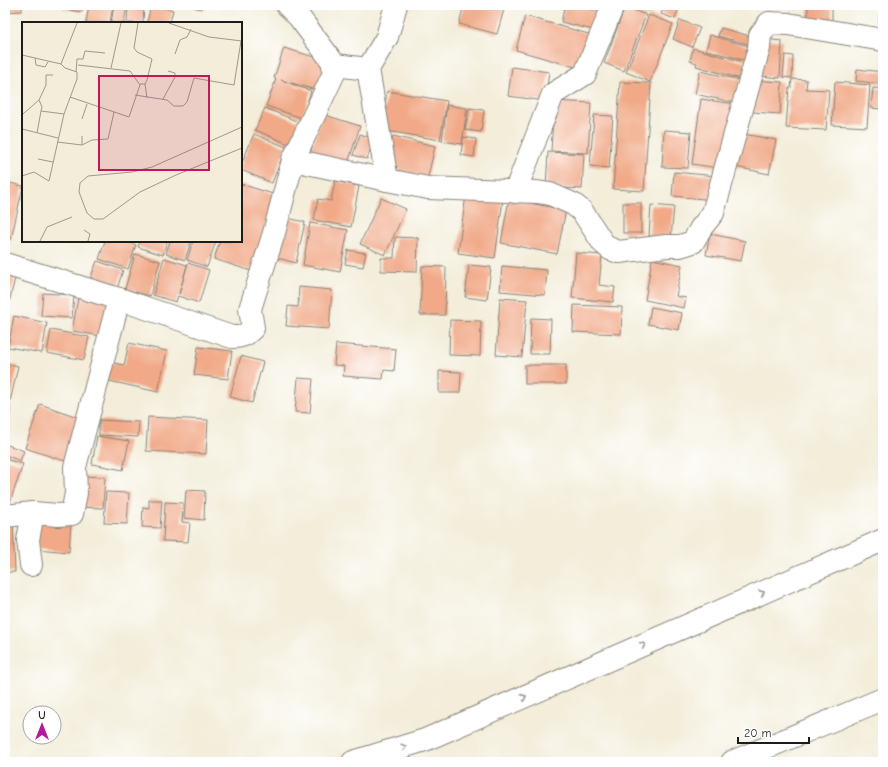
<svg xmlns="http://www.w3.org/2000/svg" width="888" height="767" viewBox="0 0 888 767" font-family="'Comic Neue',sans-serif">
  <rect width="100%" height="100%" fill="#fff"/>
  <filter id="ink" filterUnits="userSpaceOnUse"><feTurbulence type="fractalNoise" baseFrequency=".025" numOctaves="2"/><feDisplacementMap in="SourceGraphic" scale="8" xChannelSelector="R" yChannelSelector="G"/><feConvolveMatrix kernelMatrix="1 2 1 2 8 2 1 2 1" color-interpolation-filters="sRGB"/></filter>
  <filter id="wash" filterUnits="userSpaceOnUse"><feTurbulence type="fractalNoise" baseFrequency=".012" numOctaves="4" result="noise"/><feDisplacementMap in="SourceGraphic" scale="16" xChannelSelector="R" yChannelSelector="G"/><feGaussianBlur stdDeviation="0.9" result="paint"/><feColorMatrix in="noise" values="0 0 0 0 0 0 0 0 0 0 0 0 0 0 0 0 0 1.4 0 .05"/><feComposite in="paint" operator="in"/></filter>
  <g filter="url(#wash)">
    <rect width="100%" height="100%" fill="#f3edd9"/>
    <g id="blocks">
      <g fill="#f1a987">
        <polygon points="5,5 22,5 22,11 5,12"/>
        <polygon points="63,5 83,5 82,12 63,9"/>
        <polygon points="89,5 113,5 110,23 86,23"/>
        <polygon points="114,5 127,5 124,23 111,23"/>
        <polygon points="128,5 144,5 143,23 127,23"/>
        <polygon points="151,5 173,10 170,23 147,23"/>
        <polygon points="187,5 202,5 201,9"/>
        <polygon points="464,5 502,5 505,6 497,34 459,24"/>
        <polygon points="565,5 575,5 598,11 593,30 561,22"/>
        <polygon points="586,5 603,5 602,10"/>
        <polygon points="638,5 652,5 649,11"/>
        <polygon points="665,5 678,10 675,19 661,14"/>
        <rect x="808" y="5" width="24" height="22"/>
        <polygon points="625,7 646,15 624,71 604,63"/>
        <polygon points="649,15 673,24 650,82 626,72"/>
        <rect x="879" y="15" width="4" height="20"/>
        <polygon points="525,16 592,35 582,69 516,50"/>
        <polygon points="680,20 700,28 692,47 673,39"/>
        <polygon points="721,28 757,38 755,46 718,36"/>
        <polygon points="710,35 755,48 751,62 706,50"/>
        <polygon points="764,39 782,41 780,78 761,76"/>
        <polygon points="284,48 328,61 319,91 281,80 311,91 302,118 266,106 276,79 274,78"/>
        <polygon points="693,48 747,63 741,79 696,66 697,63 690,61"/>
        <polygon points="785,55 793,56 792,78 783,77"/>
        <polygon points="512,67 549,72 545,101 508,96"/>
        <polygon points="857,69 883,72 883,84 856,81"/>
        <polygon points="700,71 741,80 736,103 695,94"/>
        <polygon points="792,79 807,80 806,89 829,90 826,130 786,128 789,88 791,88"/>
        <polygon points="754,80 782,82 780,114 752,112"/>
        <polygon points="620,82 651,83 644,191 613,189"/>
        <polygon points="835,82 870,85 867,127 832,125"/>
        <polygon points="873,88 883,89 881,109 871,108"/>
        <polygon points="387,91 447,101 440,140 381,130"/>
        <polygon points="701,99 735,104 725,169 692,164"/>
        <polygon points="554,101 591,103 588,153 551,151"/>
        <polygon points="447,105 467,108 462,144 442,141"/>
        <polygon points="265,108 301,123 291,145 255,130"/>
        <polygon points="469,108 484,110 481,132 465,130"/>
        <polygon points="322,114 360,126 347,166 310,154"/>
        <polygon points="594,115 613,116 609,168 590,166"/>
        <polygon points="664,130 691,132 688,168 662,167"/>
        <polygon points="738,133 776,140 769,174 731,166"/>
        <polygon points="254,134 286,147 272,183 241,170 241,165"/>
        <polygon points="360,134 374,139 367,159 353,155"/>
        <polygon points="393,136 435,146 428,177 386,168"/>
        <polygon points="463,137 476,139 474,157 461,155"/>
        <polygon points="548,152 584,154 582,189 546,187"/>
        <polygon points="674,172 717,176 714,200 672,196"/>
        <polygon points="335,181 359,186 351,227 314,220 318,199 331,201"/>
        <polygon points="5,182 23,186 11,240 5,238"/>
        <polygon points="241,184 276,195 251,271 214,259 220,241 241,241"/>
        <polygon points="466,195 503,199 495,258 458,253"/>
        <polygon points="381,198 406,209 385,255 360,244"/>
        <polygon points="509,199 566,210 557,254 501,243"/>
        <rect x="623" y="203" width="18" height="30"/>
        <polygon points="651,205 674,207 671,238 649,236"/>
        <polygon points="283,217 305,222 296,263 274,257"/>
        <polygon points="310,223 348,230 340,272 303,265"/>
        <polygon points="710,234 745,241 741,261 706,255"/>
        <polygon points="395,237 418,238 417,272 381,271 381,258 394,258"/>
        <polygon points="105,241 125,241 136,245 128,269 99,259"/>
        <polygon points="140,241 167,241 163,255 138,247"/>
        <polygon points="170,241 191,241 185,260 166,254"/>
        <polygon points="193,241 216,241 207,267 187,260"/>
        <polygon points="5,243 9,244 5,257"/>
        <polygon points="348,250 366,253 363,267 345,264"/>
        <polygon points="576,253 602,255 599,285 615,287 613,302 572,298"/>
        <polygon points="135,254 160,261 150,296 125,289"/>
        <polygon points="164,258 187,265 179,294 188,263 209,270 199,303 178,296 176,302 153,295"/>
        <polygon points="652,259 682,265 676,296 686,298 684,308 645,300"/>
        <polygon points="97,261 123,270 117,289 90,280"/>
        <polygon points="469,265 491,267 487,300 465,297"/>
        <polygon points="422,266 446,267 445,315 420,315"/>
        <polygon points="502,266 547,270 545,295 500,291"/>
        <polygon points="5,267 17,270 9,303 5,302"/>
        <polygon points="299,287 332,290 329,329 286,326 288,306 298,307"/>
        <polygon points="43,293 74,295 72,318 41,316"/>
        <polygon points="79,293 108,298 101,336 72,331"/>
        <polygon points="500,298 527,300 522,357 496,355"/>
        <polygon points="574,305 622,307 621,334 573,332"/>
        <polygon points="651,307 682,313 679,330 648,324"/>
        <polygon points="14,316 47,323 42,353 8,347"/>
        <polygon points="531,318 551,319 550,354 530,354"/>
        <polygon points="450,320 481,321 480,356 449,355"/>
        <polygon points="51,330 89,337 84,360 47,353"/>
        <polygon points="129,343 167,351 158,392 105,380 109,362 124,365"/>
        <polygon points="336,344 396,349 394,371 384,370 383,379 343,376 344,366 334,365"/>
        <polygon points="198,347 232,351 228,379 194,375"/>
        <polygon points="241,356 263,362 252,403 230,397"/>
        <polygon points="5,363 18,366 10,402 5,401"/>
        <rect x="525" y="365" width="41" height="19"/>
        <polygon points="439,371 461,372 460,393 439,393"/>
        <polygon points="298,378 313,379 310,413 295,412"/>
        <polygon points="40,404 86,420 71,463 25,448"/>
        <polygon points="5,406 10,406 9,423 5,423"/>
        <polygon points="148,417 208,420 206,454 146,451"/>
        <polygon points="99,420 139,422 138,437 99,435"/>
        <polygon points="97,436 129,441 123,470 92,464"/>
        <polygon points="5,444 24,451 20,461 5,455"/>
        <polygon points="5,459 23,464 7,511 5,510"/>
        <polygon points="80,476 105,477 103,508 78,507"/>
        <polygon points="186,490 205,491 204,520 184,518"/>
        <polygon points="106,492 129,493 127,524 104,523"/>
        <polygon points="149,500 162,500 160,528 142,527 143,507 149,508"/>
        <polygon points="165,502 183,503 182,522 190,523 188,542 163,541"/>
        <polygon points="39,520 71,522 69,552 37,549"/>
        <polygon points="5,521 13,521 15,572 5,572"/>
      </g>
    </g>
  </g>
  <g filter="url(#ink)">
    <use href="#blocks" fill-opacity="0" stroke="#88847a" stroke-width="1"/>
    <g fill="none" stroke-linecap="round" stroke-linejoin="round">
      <defs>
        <g id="minor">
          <polyline points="335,65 368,69 387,37 396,5"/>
          <polyline points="368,69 387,180"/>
          <polyline points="293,160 387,180 428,188 537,192 550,194 573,204 582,211 603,243 610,249 619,252 666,246 680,246 693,242 701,228 713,213 759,48 760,35 769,23 788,24 883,40"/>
          <polyline points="515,192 553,94 585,74 612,8 612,5"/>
          <path d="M5 264 119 299 232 337C243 337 246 335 253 328L250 309 274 233 293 160 334 73 333 69 335 65 299 17 287 5"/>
          <polyline points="5,516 33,513 58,515 72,514 76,493 75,467 119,299"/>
          <polyline points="31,565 28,540 33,513"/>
          <polyline points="732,762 883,699"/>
        </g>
        <polyline id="major" points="353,762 425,740 883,540"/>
      </defs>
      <use href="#minor" stroke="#88847a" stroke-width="24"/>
      <use href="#major" stroke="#88847a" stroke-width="24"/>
      <use href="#minor" stroke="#fff" stroke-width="22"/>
      <use href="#major" stroke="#fff" stroke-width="22"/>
    </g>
    <defs><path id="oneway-chevron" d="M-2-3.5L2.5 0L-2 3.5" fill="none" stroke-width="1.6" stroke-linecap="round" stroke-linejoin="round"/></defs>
    <g stroke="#999">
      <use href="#oneway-chevron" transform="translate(762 593) rotate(-24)"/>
      <use href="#oneway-chevron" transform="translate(643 645) rotate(-24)"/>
      <use href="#oneway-chevron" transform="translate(524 697) rotate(-24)"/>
      <use href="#oneway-chevron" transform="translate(404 747) rotate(-17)"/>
    </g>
  </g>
  <g transform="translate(22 22)">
    <rect width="220" height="220" fill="#f3edd9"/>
    <path fill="none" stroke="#9d998d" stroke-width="1" d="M116 1 112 26 115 30 130 37 125 58 123 62H118M147 1 187 15 220 19M153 32 158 18 165 15 169 7M0 33 39 42 55 1M13 36 14 43 23 45 26 40M89 46 99 1M54 50 55 37H61L63 29 83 31M31 53H24V63L17 78 20 85 19 89 42 92M123 62 125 76M113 73 145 78 152 84H161L165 80 172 56 212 63 219 19M48 75 107 95 118 63 108 49 56 43M141 77 153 55V51L146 49M1 92 17 78M60 97 65 82M0 107 36 116M15 111 19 89M35 120 60 123V114M60 123 70 118 86 117 92 90M16 137 31 140M154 153 220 126M154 153 118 170 81 197H72L65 191 57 170 58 161 66 154 110 150 130 145 220 105M0 154 12 150 27 159 42 92 55 57V50L43 46 39 42M62 208 68 212 66 219M18 219 25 205 50 195"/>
    <path fill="#c2185b" fill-opacity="0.15" stroke="#c2185b" stroke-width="2" d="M77 54H187V148H77Z"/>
    <rect width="220" height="220" fill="none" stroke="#1c1c1c" stroke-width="2"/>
  </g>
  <rect width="888" height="767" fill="none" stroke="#fff" stroke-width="20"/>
  <g transform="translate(42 725)"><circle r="19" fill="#ffffff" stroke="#a4a4a4"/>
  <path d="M0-3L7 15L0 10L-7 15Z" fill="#b5179e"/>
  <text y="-6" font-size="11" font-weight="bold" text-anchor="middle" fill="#1c1c1c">U</text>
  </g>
  <path d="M738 737v6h71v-6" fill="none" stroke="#1c1c1c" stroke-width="2"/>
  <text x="744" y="737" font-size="12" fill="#1c1c1c" stroke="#ffffff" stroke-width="3" paint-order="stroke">20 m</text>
</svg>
